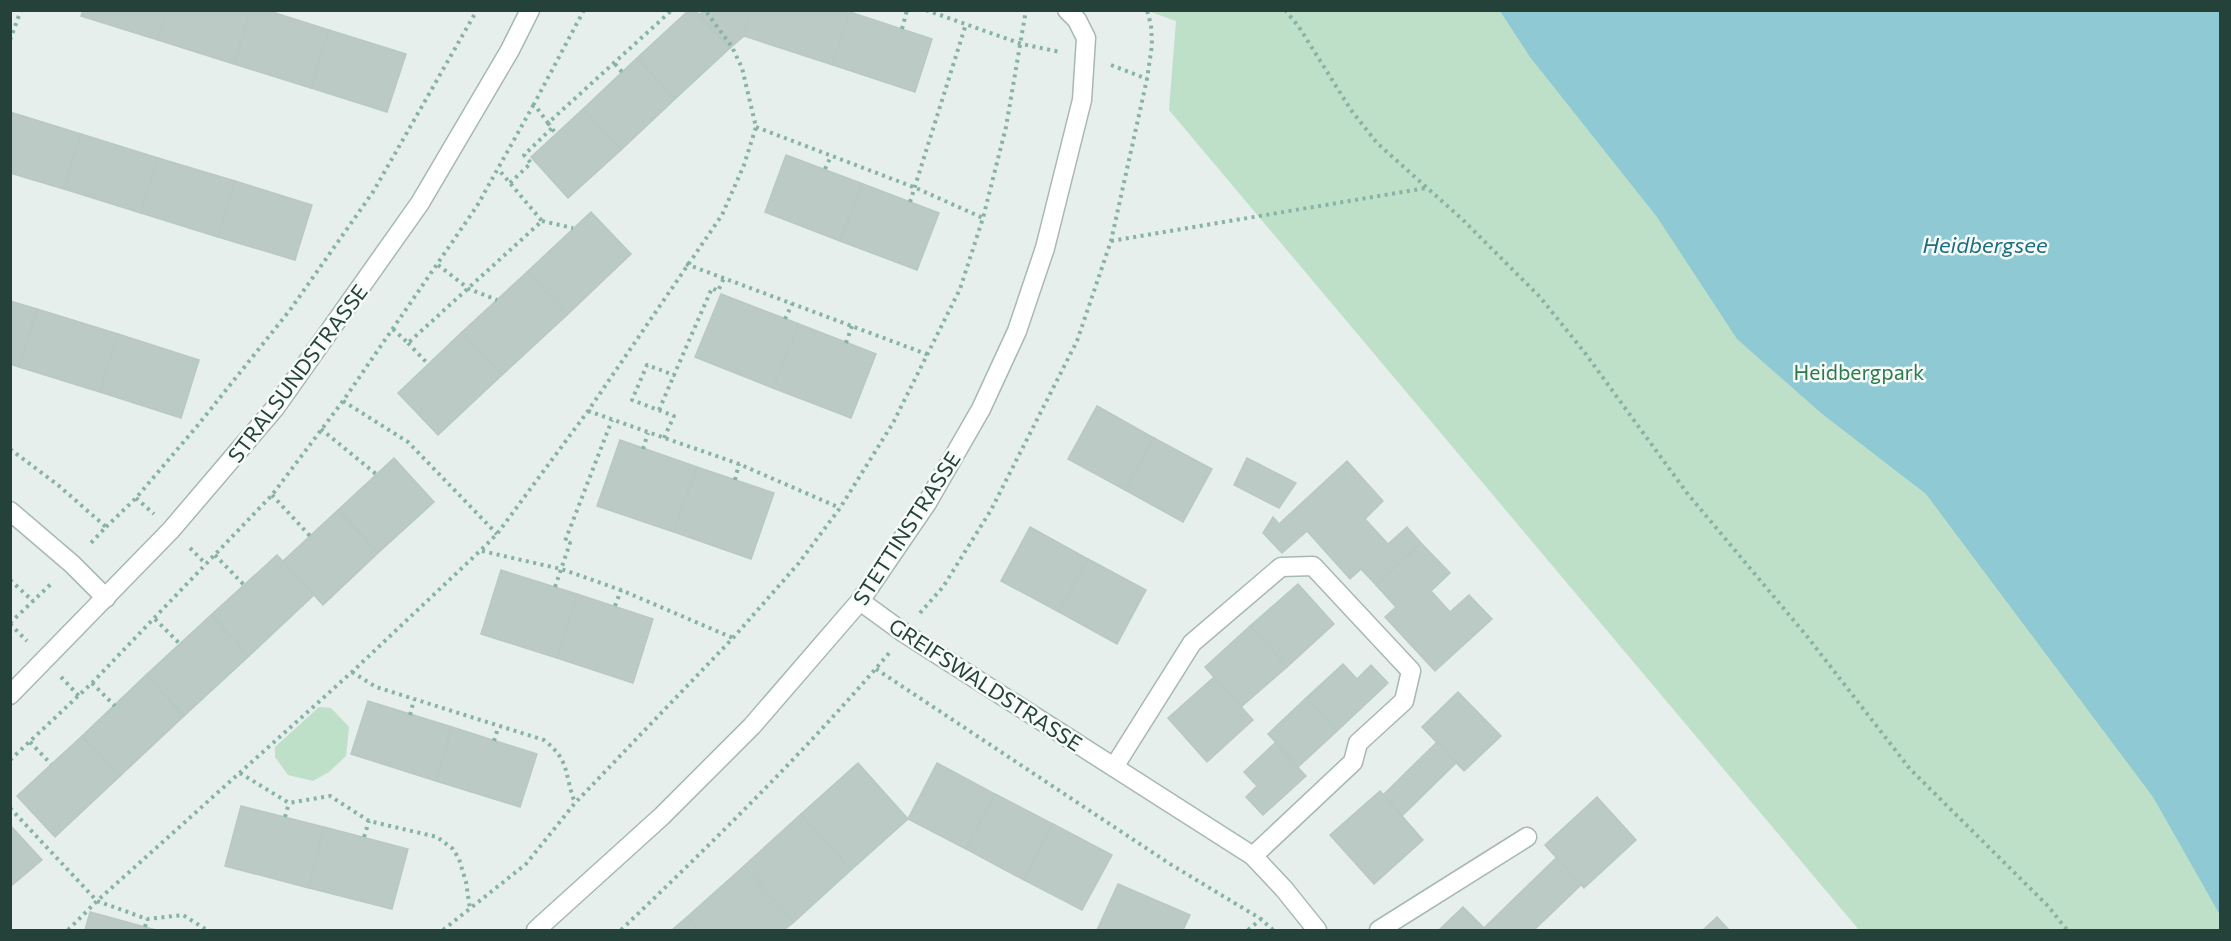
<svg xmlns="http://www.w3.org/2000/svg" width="2231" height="941" viewBox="0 0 2231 941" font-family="Commissioner,sans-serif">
  <rect width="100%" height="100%" fill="#e6efeb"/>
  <g fill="#bfe0c8">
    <polygon points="1148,11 2220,11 2220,930 1859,930 1169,110 1176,21"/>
    <polygon points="319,707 331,708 349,727 346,756 329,772 313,781 288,775 275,757 275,747"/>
  </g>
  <polygon fill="#8ec9d4" points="1500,11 2220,11 2220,915 2153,797 1926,494 1821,413 1737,339 1657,217 1530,57"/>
  <g fill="#bbcac4" stroke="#b8c9c2" stroke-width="1.5">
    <polygon points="83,10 167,10 158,40 81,16"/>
    <polygon points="167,10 251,10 234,64 158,40"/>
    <polygon points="251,10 266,10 329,30 311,88 234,64"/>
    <polygon points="689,10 695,10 730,48 675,99 637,58"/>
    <polygon points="704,10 752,10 744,36 730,48 699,15"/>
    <polygon points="752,10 846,10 850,12 833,65 744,36"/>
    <polygon points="850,12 932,39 915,92 833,65"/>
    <polygon points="329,30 406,54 387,112 311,88"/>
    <polygon points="637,58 675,99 621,150 583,109"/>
    <polygon points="583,109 621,150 568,198 531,157"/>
    <polygon points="10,112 81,134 64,189 10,173"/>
    <polygon points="81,134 158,158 141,213 64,189"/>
    <polygon points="786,155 863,184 840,241 765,212"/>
    <polygon points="158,158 235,181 218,237 141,213"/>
    <polygon points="235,181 312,205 295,260 218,237"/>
    <polygon points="863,184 939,213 917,270 840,241"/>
    <polygon points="591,212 631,254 567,315 527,272"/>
    <polygon points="527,272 567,315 502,375 462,332"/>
    <polygon points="721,294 799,324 773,388 695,357"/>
    <polygon points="10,301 37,309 19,367 10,364"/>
    <polygon points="37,309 118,334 100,392 19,367"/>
    <polygon points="799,324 876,354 851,418 773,388"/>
    <polygon points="462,332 502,375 438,435 398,393"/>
    <polygon points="118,334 199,360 181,418 100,392"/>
    <polygon points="1097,406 1154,438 1125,490 1068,459"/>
    <polygon points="1154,438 1212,469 1183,522 1125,490"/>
    <polygon points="620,440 697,467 674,532 597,506"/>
    <polygon points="394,458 434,502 378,553 338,510"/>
    <polygon points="1247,458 1296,483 1279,508 1234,485"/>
    <polygon points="1347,461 1383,501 1365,519 1388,544 1407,527 1421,543 1376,585 1361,569 1350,579 1307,531 1282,553 1263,533 1273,517 1279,524"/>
    <polygon points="697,467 774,493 751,559 674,532"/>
    <polygon points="338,510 378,553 323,605 283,561"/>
    <polygon points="1030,527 1088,559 1059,612 1001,581"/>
    <polygon points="1421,543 1450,573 1431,591 1450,612 1469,595 1492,619 1435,671 1385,617 1396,607 1376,585"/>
    <polygon points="277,555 314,595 249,656 211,615"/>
    <polygon points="1088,559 1146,590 1117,644 1059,612"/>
    <polygon points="501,570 577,594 557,658 481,634"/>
    <polygon points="1298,584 1334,624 1287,667 1250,626"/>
    <polygon points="577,594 653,619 633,683 557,658"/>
    <polygon points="211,615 249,656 184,716 146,675"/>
    <polygon points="1250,626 1287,667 1241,707 1205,667"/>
    <polygon points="1343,664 1357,679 1371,665 1388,683 1337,731 1306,698"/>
    <polygon points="146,675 184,716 120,776 82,736"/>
    <polygon points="1214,677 1253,720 1207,762 1168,718"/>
    <polygon points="1458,692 1501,736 1464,771 1422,727"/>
    <polygon points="1306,698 1337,731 1298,767 1268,734"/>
    <polygon points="368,701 452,727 436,781 351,754"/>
    <polygon points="452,727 537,754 520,807 436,781"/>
    <polygon points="82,736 120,776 55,837 17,796"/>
    <polygon points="1437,742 1456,763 1402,816 1383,795"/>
    <polygon points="1275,743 1306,776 1263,815 1246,797 1257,786 1244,772"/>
    <polygon points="858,763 908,819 851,870 801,814"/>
    <polygon points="937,763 995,794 966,849 908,819"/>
    <polygon points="1380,791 1423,840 1374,884 1330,835"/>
    <polygon points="995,794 1053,824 1024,880 966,849"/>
    <polygon points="1597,797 1636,840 1584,888 1545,845"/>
    <polygon points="241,806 324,827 309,888 225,866"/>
    <polygon points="801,814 851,870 794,922 744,866"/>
    <polygon points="1053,824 1112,855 1082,910 1024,880"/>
    <polygon points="10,825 42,860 10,887"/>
    <polygon points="324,827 408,849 392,909 309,888"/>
    <polygon points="1556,858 1581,885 1534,930 1486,930 1484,928"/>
    <polygon points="744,866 794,922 784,930 699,930 687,917"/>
    <polygon points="1118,884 1190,915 1183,930 1097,930"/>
    <polygon points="1463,907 1486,930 1439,930"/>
    <polygon points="90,912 156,930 85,930"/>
    <polygon points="687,917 699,930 672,930"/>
    <polygon points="1717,917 1729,930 1703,930"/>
  </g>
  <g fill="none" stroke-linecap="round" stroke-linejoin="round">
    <defs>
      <g id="street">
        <polyline points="10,511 72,564 106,598"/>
        <polyline points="860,601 904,633 1253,856 1284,889 1317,930"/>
        <polyline points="10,695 171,530 275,408 420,203 510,50 530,10"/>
        <polyline points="1114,767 1192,643 1281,567 1313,566 1411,671 1404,701 1358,743 1353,762 1253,856"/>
        <polyline points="536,930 662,816 752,726 860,601 927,503 981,409 1017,331 1045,248 1082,100 1086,38 1077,20 1067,10"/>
        <polyline points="1379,930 1527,837"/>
      </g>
    </defs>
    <use href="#street" stroke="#a8b8b2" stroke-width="21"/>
    <g stroke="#86b3a5" stroke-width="4" stroke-dasharray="3 4.5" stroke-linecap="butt">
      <polyline points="584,10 534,104 548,123 672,10"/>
      <polyline points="926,10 1022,44 1060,52"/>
      <polyline points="1285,10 1299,27 1351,110 1377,143 1463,220 1540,297 1585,353 1687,493 1806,635 1910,769 2048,906 2067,930"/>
      <polyline points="902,29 907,10"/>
      <polyline points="10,40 21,10"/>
      <polyline points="615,64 622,72"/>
      <polyline points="1111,65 1147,79"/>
      <polyline points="548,123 556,134"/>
      <polyline points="756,127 916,188 983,218"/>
      <polyline points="825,169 831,156"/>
      <polyline points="510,183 531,163 524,155 552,128"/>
      <polyline points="910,202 966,24"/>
      <polyline points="542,221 573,228"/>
      <polyline points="1111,241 1426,188"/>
      <polyline points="686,264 929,355"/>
      <polyline points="438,265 469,289 497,300"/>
      <polyline points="785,319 792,304"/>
      <polyline points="393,329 408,343 542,221 499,170"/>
      <polyline points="408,343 428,364"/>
      <polyline points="846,343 852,326"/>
      <polyline points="343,401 408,442 497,534"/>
      <polyline points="659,410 674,375"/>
      <polyline points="588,411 739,464 840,508"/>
      <polyline points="321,429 376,474"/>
      <polyline points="664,438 674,416 632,400 647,365 674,375 712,288 718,291 724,278"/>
      <polyline points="10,449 58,485 106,527 88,546"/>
      <polyline points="643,449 648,433"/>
      <polyline points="735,480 739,464"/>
      <polyline points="272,495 310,536"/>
      <polyline points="136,498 154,514"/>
      <polyline points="106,527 136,498 198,425 290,310 373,192 477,10"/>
      <polyline points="190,548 206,564"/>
      <polyline points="482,551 561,569 621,590 733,638"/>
      <polyline points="215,555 244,585"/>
      <polyline points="10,580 33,601"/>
      <polyline points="555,587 570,543 565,541 612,420"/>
      <polyline points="615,606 621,590"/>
      <polyline points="920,613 943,587 991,510 1077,341 1111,241 1147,79 1152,45 1151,25 1147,10"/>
      <polyline points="155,619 180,644"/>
      <polyline points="10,623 53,582"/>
      <polyline points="10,624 27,641"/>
      <polyline points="876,669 1170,864 1261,919 1273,930"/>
      <path d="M352 672 376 687 544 740C571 761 564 775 575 803"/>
      <polyline points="61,677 79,696"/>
      <polyline points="92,683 115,706"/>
      <polyline points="410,715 414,700"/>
      <polyline points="494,741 498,728"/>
      <polyline points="30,742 51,764"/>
      <polyline points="10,760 92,683 272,495 343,401 477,206 534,104"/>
      <polyline points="240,773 289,803 330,796 369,821 437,837 453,849 459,859 466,882 470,909"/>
      <polyline points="10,808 97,901 147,919 183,915 207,930"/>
      <polyline points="285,817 289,803"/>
      <polyline points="364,837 369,821"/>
      <polyline points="145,927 147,919"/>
      <polyline points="68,930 97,901 352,672 481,550 497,534 588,411 722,215 744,165 756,127 742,68 732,47 705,10"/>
      <polyline points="443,930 526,864 575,803 733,638 798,564 840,508 893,423 960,289 983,218 1006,127 1026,10"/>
      <path d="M621 930C714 841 806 751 890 652"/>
      <polyline points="1248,930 1261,919"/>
    </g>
    <use href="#street" stroke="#fff" stroke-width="18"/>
  </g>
  <g text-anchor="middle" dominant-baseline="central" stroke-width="5" stroke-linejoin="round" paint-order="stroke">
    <g font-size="21" fill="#2d7a4b" stroke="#f7fbf9">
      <text x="1859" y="371">Heidbergpark</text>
    </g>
    <g font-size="21" fill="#24423a" stroke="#f7fbf9">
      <text transform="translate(297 373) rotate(-53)">STRALSUNDSTRASSE</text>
      <text transform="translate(906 528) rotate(-57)">STETTINSTRASSE</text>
      <text transform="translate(986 684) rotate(33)">GREIFSWALDSTRASSE</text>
    </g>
    <g font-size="22" font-style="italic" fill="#1c6f80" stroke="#f7fbf9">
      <text x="1985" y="244">Heidbergsee</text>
    </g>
  </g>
  <rect width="2231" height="941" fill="none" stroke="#24423a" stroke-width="24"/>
</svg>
